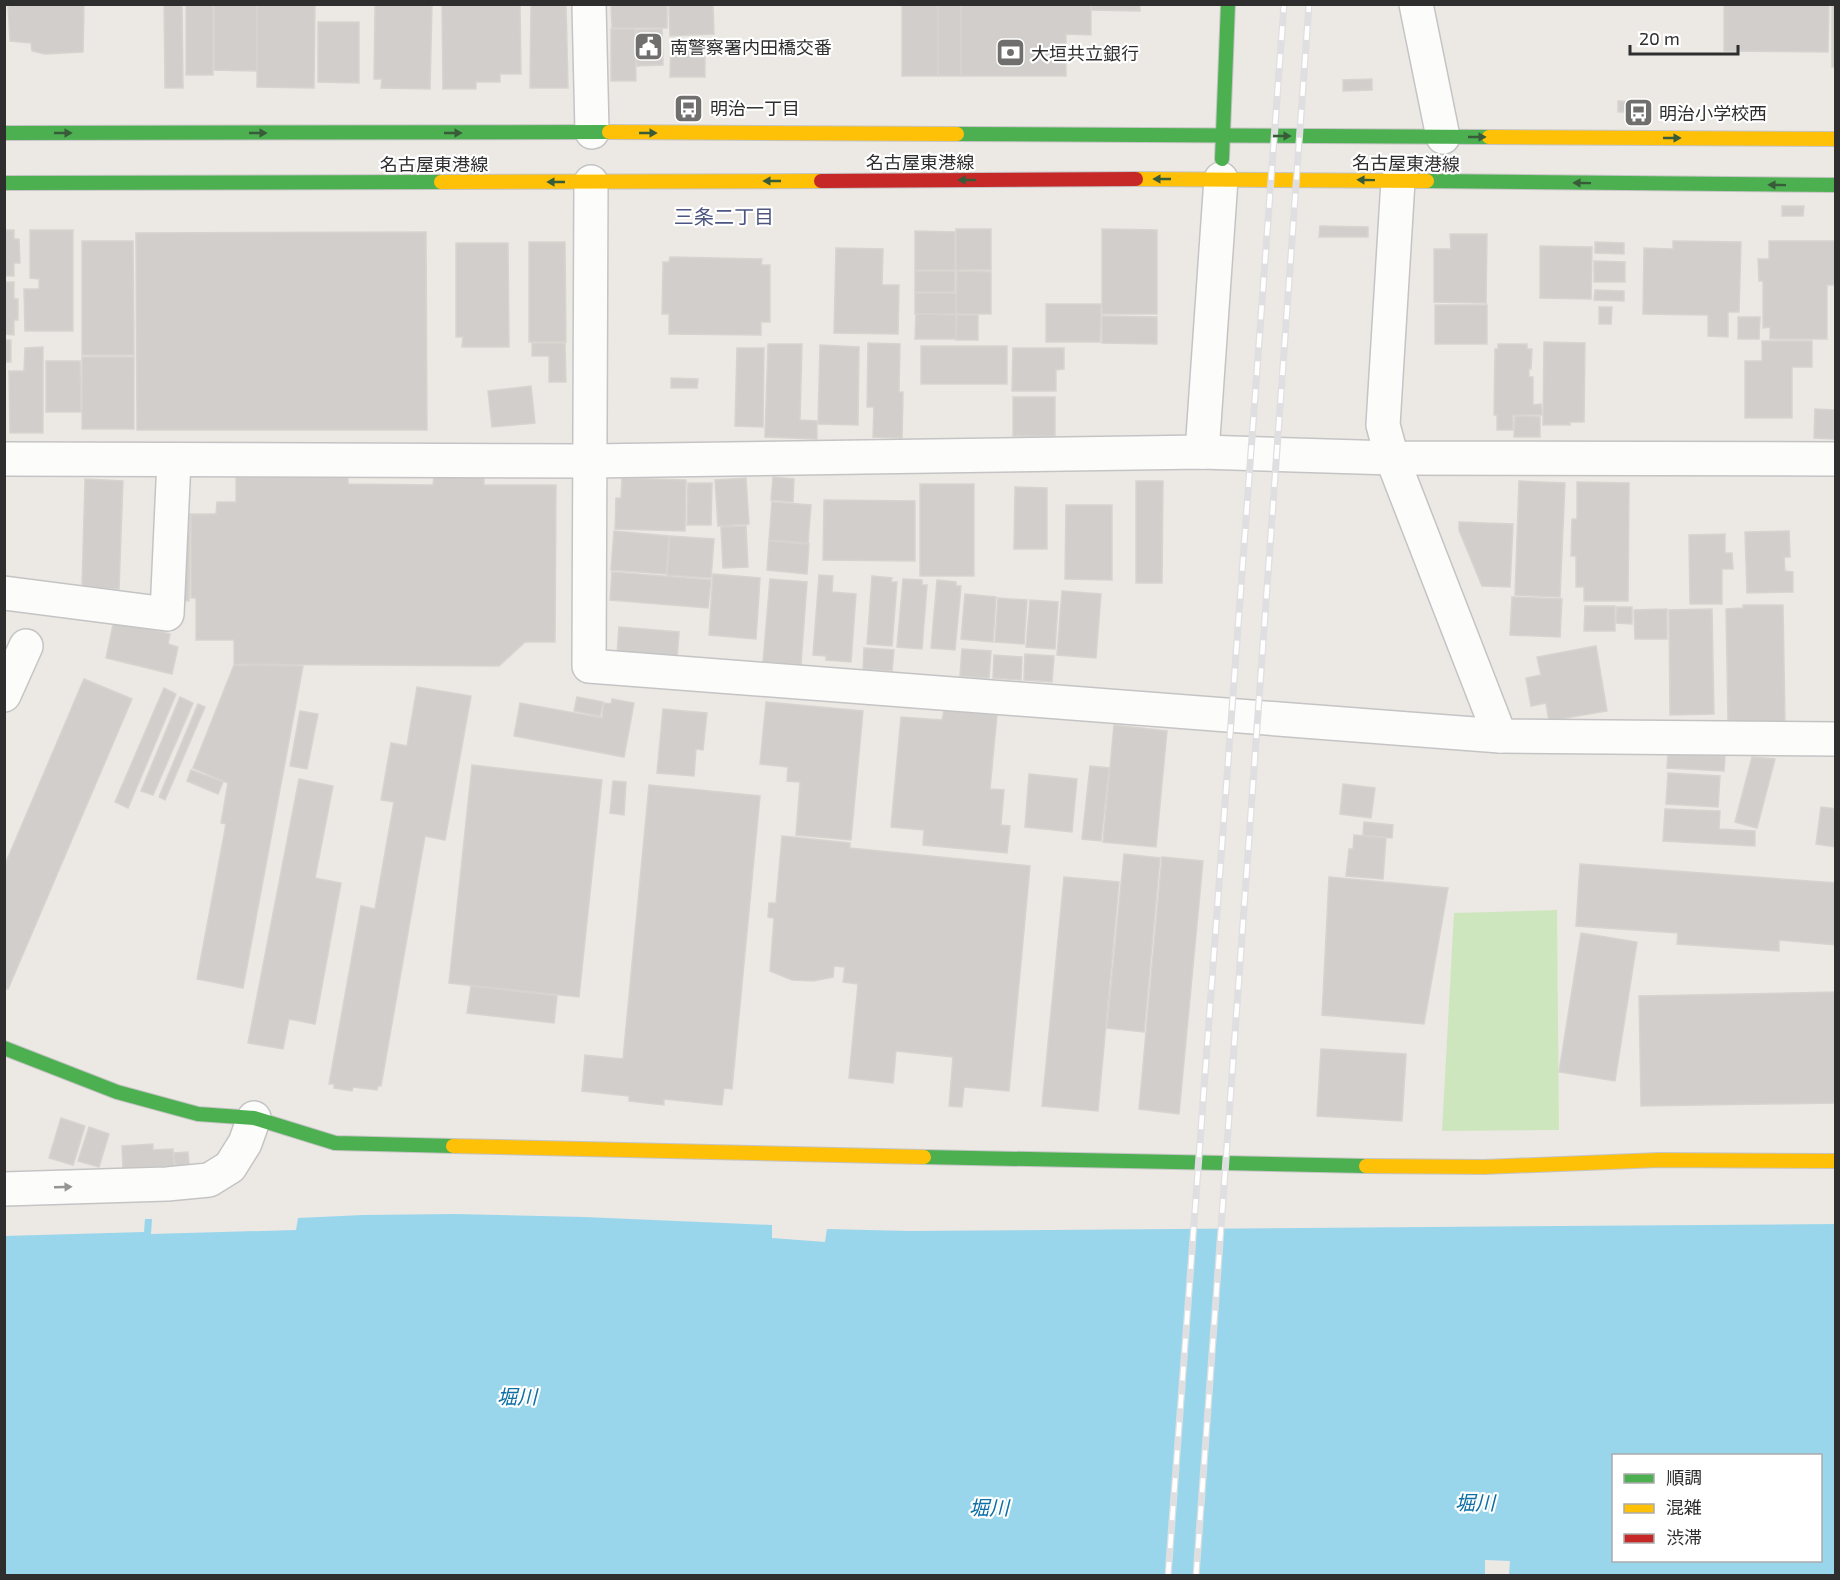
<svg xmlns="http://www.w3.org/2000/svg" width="1840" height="1580" viewBox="0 0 1840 1580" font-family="'Exo 2','Noto Sans JP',sans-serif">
  <rect width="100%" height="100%" fill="#ece8e4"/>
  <polygon fill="#cee6be" points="1557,910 1559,1130 1442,1131 1454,913"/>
  <path fill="#99d6ec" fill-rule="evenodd" d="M454 1214 584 1217 772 1225V1238L825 1242 827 1229 909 1231 1835 1224V1575H5L4 1236 144 1232 145 1219H152L151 1234 296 1230 298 1218 363 1215ZM1614 1456H1820V1560H1614Z"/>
  <polygon fill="#ece8e4" points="1485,1560 1510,1561 1509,1575 1485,1575"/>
  <g fill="#d1cecb" stroke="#d7d4d0" stroke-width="1.5">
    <polygon points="8,4 84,4 83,52 45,54 32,51 31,43 10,41"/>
    <polygon points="164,4 182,4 183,88 165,88"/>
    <rect x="186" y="4" width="27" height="71"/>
    <polygon points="214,4 257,4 257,71 214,70"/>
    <polygon points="257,4 315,4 314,88 257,87"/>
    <polygon points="375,4 432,4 430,89 381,88 382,79 374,79"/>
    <polygon points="520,4 521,74 500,74 500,82 476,82 476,89 443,89 442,5"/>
    <polygon points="531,4 566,6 568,88 530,88"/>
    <polygon points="611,4 667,4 667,28 612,28"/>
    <polygon points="669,4 713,4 714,34 670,36"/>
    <rect x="902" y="4" width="36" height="72"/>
    <rect x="938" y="4" width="23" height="72"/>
    <polygon points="961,4 1091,4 1091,35 1066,34 1066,76 961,76"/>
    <polygon points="1091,4 1140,4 1140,11 1091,10"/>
    <polygon points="1724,4 1829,4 1828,52 1724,51"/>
    <rect x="1832" y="4" width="4" height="63"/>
    <polygon points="318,22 359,22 359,83 318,82"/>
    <polygon points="611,29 635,29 636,81 611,81"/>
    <polygon points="662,29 663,65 637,66 636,30"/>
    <polygon points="671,41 705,41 705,77 670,77"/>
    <polygon points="1372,79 1372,90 1343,91 1343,80"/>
    <polygon points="1618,101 1640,102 1640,112 1618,112"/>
    <polygon points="1782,206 1804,206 1803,216 1782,216"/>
    <polygon points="1320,226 1368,227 1368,237 1319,237"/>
    <rect x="956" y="229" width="35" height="41"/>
    <polygon points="1102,229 1157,230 1157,314 1102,314"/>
    <polygon points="4,230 14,230 14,239 19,239 20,263 14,263 14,276 4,276"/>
    <polygon points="30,230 73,230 73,331 25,331 24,289 39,289 39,279 30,278"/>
    <polygon points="915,231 955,232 955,270 915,270"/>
    <polygon points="426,232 427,430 137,430 136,233"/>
    <polygon points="1450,234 1487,234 1486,303 1434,302 1434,249 1451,249"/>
    <polygon points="82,241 133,241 134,355 82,355"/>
    <polygon points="1673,241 1741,242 1739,312 1728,312 1728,337 1708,336 1708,315 1643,314 1644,248 1673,249"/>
    <polygon points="1769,241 1836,241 1836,285 1827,285 1827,339 1770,339 1770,327 1763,328 1763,281 1759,281 1758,259 1769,259"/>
    <polygon points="529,242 565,242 566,342 529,342"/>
    <polygon points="1595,242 1624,243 1624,254 1595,253"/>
    <polygon points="456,243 508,243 509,347 462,347 463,337 456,337"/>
    <polygon points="1540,246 1592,247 1591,299 1540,298"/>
    <polygon points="836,248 883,249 882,285 899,285 898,334 834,333"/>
    <polygon points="670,257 762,259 761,265 770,265 770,322 761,322 761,335 669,334 669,314 662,314 663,262 669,262"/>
    <polygon points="1594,261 1625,262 1625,282 1594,282"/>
    <rect x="915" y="271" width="40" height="21"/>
    <polygon points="957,271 991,272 991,314 956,314"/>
    <polygon points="4,282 14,282 14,299 18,299 18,320 14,320 14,335 4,334"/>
    <polygon points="1595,290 1624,291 1624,301 1594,300"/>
    <rect x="915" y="293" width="41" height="21"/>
    <polygon points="1046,304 1101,304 1100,342 1046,342"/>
    <rect x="1435" y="305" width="52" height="39"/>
    <polygon points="1599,307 1612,307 1611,324 1599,324"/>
    <polygon points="916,314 956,315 956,339 915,339"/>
    <polygon points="957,315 978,315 978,340 956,340"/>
    <polygon points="1102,316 1157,317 1157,344 1102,343"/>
    <polygon points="1738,317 1760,317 1759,339 1738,339"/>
    <rect x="4" y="340" width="7" height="22"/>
    <polygon points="1762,341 1812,341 1812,367 1792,367 1792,418 1745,418 1745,361 1762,361"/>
    <polygon points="1544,342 1585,343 1584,422 1570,422 1570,425 1543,425"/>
    <polygon points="532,343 565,343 566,382 549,382 549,356 532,356"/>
    <polygon points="868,343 900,344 899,392 903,392 902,438 873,437 874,407 867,407"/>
    <polygon points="768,344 802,344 800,420 817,421 817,439 765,437"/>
    <polygon points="1498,344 1527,344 1527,349 1532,349 1531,369 1529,369 1529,377 1533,377 1533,405 1541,404 1542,415 1513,415 1513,430 1497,430 1497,415 1494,415 1495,349 1498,349"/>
    <polygon points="820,345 859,347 858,425 818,424"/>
    <rect x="921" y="346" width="86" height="38"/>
    <polygon points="43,347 43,433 10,433 9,371 24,371 25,348"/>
    <polygon points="737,348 764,348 763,427 735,426"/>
    <polygon points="1013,348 1064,348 1064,369 1056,370 1056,391 1012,391"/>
    <rect x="82" y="357" width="52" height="72"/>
    <polygon points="46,361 80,361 81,412 46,412"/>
    <polygon points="671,378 698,379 697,388 671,388"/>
    <polygon points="531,386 535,423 492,427 488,391"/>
    <rect x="1013" y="397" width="42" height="39"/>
    <polygon points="1815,409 1834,410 1834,439 1814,438"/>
    <polygon points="1515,416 1540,417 1540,437 1514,437"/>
    <polygon points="236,477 348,477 348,484 433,485 434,477 484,477 484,485 556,485 555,642 525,642 499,666 234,664 234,640 196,640 196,598 191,598 191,514 216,514 217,502 236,502"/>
    <polygon points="773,477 794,479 793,502 771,500"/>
    <polygon points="622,478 686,480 685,531 615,529 616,498 621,498"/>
    <polygon points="746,478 749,524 718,526 715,480"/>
    <polygon points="85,479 123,481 119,589 82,588"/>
    <polygon points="1136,481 1163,481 1162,583 1136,583"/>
    <polygon points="1519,481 1565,483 1560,597 1515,595"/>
    <polygon points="1577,482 1629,483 1628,601 1584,601 1584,587 1576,587 1576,556 1571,556 1572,519 1577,519"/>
    <polygon points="688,483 712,483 711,525 687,525"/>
    <rect x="920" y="484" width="54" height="92"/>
    <polygon points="1015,487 1047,488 1047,549 1014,549"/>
    <polygon points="824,500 915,501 915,561 823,560"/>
    <polygon points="772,502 811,505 808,543 769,540"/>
    <polygon points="1066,505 1112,505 1112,580 1065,579"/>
    <polygon points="179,514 190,514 189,601 179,600"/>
    <polygon points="1459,522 1513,524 1510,587 1482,586 1459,530"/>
    <polygon points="746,526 748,567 723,568 721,527"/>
    <polygon points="614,531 669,536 666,574 611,570"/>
    <polygon points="1789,531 1790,557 1784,557 1785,571 1793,572 1793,592 1747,593 1745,532"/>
    <polygon points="1725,534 1725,553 1732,553 1733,569 1722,569 1722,604 1690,604 1689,535"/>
    <polygon points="670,536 714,539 711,578 667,575"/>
    <polygon points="769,541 809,544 807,574 767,570"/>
    <polygon points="612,572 711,580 708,608 610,600"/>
    <polygon points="713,574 760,578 756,639 709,635"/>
    <polygon points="819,575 833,576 832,592 856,594 851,662 826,660 826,656 813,655"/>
    <polygon points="872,576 892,578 891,582 897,582 892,646 867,644"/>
    <polygon points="770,579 807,582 801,665 763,662"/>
    <polygon points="903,579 922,580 922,585 927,585 922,649 897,647"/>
    <polygon points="937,580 956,582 956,586 961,586 955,650 931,648"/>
    <polygon points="1062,591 1101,594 1096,658 1057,655"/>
    <polygon points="965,594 996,597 993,642 961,639"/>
    <polygon points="1512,597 1562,599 1560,637 1510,635"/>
    <polygon points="998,598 1027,600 1024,644 995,642"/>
    <polygon points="1030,600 1058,602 1055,649 1026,647"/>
    <polygon points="1743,605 1783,605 1785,722 1728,723 1726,609 1743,608"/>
    <polygon points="1585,606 1615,606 1615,631 1584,631"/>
    <polygon points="1617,607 1632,607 1632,624 1616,623"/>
    <polygon points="1667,609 1667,639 1635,639 1634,610"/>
    <polygon points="1712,609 1714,714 1670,715 1669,610"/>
    <polygon points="114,620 170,634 168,644 178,647 172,674 106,658"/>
    <polygon points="619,627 679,632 677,659 617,654"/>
    <polygon points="1596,646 1607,711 1549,721 1546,703 1531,706 1526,678 1541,675 1537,657"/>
    <polygon points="864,648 894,650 892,671 863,669"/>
    <polygon points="962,649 991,651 989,678 960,676"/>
    <polygon points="1025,654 1054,656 1052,682 1024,680"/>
    <polygon points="994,655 1022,657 1021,680 993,678"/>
    <polygon points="234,665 303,666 243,988 197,979 226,824 221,823 228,783 193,768"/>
    <polygon points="84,679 132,699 8,989 4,988 4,867"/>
    <polygon points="417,687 471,696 445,840 425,836 381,1086 378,1086 377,1090 353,1087 352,1091 334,1088 334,1084 329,1084 361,906 375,909 394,802 381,800 391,743 407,746"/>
    <polygon points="164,688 176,694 128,808 115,802"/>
    <polygon points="180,697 193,703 153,795 141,791"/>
    <polygon points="577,697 603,702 600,716 574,711"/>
    <polygon points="612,699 634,703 624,757 514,736 520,703 602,718 604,703 611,704"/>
    <polygon points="766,702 863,711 851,840 796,835 800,782 787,781 788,767 760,764"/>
    <polygon points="198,704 205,707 165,800 159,797"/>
    <polygon points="663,709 707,713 703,750 696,749 694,776 657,773"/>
    <polygon points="944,710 997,715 990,789 1004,790 1001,825 1010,826 1007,853 923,845 924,830 891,827 901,717 942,720"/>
    <polygon points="300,711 318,714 307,769 290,766"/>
    <polygon points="1114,725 1167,731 1156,847 1103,842"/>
    <polygon points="1668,753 1725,756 1724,771 1667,768"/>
    <polygon points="1752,757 1775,759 1757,828 1735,822"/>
    <polygon points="472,765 602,780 579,997 449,983"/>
    <polygon points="1090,766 1109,768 1101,841 1082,839"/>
    <polygon points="191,770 223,782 218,794 187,781"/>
    <polygon points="1668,773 1720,776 1718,807 1666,804"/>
    <polygon points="1029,774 1077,779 1072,832 1025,827"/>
    <polygon points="299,779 333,786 315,878 341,883 315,1024 289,1019 283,1049 248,1043"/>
    <polygon points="613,781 626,782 624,815 610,813"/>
    <polygon points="1343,784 1375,788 1371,818 1340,814"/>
    <polygon points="649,785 760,796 732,1089 724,1088 722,1105 664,1099 664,1105 629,1101 629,1096 582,1091 585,1055 623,1059"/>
    <polygon points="1821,807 1836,809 1836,847 1816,844"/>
    <polygon points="1665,809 1720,811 1719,829 1755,831 1755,846 1663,841"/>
    <polygon points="1364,822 1393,825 1392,838 1363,835"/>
    <polygon points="1354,835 1386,838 1383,879 1346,876 1349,849 1353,849"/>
    <polygon points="782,836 850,843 850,848 1030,866 1009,1091 964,1087 962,1107 949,1106 953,1057 896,1051 893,1083 849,1078 858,984 843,982 845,967 834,966 833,977 813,981 792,980 770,971 774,918 768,917 769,903 776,903"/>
    <polygon points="1124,854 1160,858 1144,1032 1107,1028"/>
    <polygon points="1162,857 1203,861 1179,1114 1139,1109"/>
    <polygon points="1580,864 1836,883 1836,945 1779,940 1779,951 1677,944 1678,933 1576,926"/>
    <polygon points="1064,877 1119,882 1098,1111 1042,1106"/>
    <polygon points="1329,877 1448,888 1424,1024 1322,1015"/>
    <polygon points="1581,933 1637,942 1615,1081 1559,1072"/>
    <polygon points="471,986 557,996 554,1023 467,1013"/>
    <polygon points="1836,992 1836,1103 1641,1106 1639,996"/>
    <polygon points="1321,1049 1406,1054 1402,1121 1317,1116"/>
    <polygon points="61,1118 85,1126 73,1165 49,1158"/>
    <polygon points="89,1127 109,1134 99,1167 78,1161"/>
    <polygon points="153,1144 153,1150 173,1149 174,1166 123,1168 122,1146"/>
    <polygon points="188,1152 189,1165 175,1165 174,1153"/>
  </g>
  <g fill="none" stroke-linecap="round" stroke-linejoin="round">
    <defs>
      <g id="street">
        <polyline points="589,4 592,132"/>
        <polyline points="1416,4 1443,137"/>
        <polyline points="1398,181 1383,425 1392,458 1500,736"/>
        <polyline points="591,182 589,666 1500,736 1836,739"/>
        <polyline points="1202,452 1221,179"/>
        <polyline points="4,459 590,461 1202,452 1392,458 1836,459"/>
        <polyline points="4,593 167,614 174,460"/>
        <polyline points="4,695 26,646"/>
        <polyline points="4,1189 167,1184 209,1180 230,1167 245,1143 254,1118"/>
      </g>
      <g id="fast">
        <polyline points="4,133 609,132"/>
        <polyline points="957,134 1489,137"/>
        <polyline points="1222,159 1228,4"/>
        <polyline points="1427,181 1836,185"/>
        <polyline points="4,183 441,182"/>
        <polyline points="4,1048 117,1092 198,1114 254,1118 335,1143 453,1146"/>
        <polyline points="924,1157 1366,1166"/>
      </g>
      <g id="slow">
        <polyline points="609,132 957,134"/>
        <polyline points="1489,137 1836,139"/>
        <polyline points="1136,179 1427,181"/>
        <polyline points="441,182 821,181"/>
        <polyline points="453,1146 924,1157"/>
        <polyline points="1366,1166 1484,1167 1659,1160 1836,1161"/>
      </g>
      <polyline id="jam" points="821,181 1136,179"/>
    </defs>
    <use href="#street" stroke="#c5c4c5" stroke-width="36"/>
    <use href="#fast" stroke="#c5c4c5" stroke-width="16"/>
    <use href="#slow" stroke="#c5c4c5" stroke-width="16"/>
    <use href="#jam" stroke="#c5c4c5" stroke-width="16"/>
    <use href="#street" stroke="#fcfcfb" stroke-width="33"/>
    <use href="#fast" stroke="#4caf50" stroke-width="14"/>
    <use href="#slow" stroke="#ffc107" stroke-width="14"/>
    <use href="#jam" stroke="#c62828" stroke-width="14"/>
    <defs>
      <g id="rail">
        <polyline points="1168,1576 1284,4"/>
        <polyline points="1196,1576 1309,4"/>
      </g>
    </defs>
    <use href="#rail" stroke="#dfdfe1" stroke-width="7"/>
    <use href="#rail" stroke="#fff" stroke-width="4.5" stroke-dasharray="14" stroke-linecap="butt"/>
  </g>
  <defs><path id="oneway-solid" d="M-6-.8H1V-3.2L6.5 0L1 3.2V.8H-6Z" transform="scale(1.5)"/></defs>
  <g fill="#385b3a">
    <use href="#oneway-solid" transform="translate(63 133)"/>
    <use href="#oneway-solid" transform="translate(258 133)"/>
    <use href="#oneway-solid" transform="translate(453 133)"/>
    <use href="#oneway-solid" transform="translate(648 133)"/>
    <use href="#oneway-solid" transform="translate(1282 136)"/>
    <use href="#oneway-solid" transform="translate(1477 137)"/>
    <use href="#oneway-solid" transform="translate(1672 138)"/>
    <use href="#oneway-solid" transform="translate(1162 179) rotate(180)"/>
    <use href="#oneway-solid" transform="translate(967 180) rotate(180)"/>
    <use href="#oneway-solid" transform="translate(1366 180) rotate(-179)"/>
    <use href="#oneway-solid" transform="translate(772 181) rotate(180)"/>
    <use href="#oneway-solid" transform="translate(556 182) rotate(-180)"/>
    <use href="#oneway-solid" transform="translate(1582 183) rotate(-179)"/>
    <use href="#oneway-solid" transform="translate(1777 185) rotate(-179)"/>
  </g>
  <use fill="#959594" href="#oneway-solid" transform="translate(63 1187) rotate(-2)"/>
  <defs>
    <symbol id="civic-square" viewBox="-11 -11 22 22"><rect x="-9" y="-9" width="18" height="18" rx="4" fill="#706f6e" stroke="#fff"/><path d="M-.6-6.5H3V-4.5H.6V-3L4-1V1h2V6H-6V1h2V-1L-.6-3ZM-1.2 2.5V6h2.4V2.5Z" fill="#fff"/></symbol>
    <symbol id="bank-square" viewBox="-11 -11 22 22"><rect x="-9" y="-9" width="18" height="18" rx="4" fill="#706f6e" stroke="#fff"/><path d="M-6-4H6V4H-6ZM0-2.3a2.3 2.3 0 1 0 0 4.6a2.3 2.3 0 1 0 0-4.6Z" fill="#fff"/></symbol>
    <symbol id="bus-square" viewBox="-11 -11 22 22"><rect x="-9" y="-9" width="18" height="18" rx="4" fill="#706f6e" stroke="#fff"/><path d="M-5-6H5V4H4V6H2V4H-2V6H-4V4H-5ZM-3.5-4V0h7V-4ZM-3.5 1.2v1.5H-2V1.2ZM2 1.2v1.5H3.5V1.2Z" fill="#fff"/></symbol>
  </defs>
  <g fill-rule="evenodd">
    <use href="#civic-square" x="632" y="30" width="33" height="33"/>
    <use href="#bank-square" x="994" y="36" width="33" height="33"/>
    <use href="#bus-square" x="672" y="92" width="33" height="33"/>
    <use href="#bus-square" x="1622" y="96" width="33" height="33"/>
  </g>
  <g text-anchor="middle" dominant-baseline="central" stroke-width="4.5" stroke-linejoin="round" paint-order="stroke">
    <g font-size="18" fill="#2e2e2e" stroke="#fff" text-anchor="start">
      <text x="670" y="47">南警察署内田橋交番</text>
      <text x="1031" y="53">大垣共立銀行</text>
      <text x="710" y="108">明治一丁目</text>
      <text x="1659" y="113">明治小学校西</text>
    </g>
    <g font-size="18" fill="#2e2e2e" stroke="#fff">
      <text x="920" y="162">名古屋東港線</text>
      <text transform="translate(1406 163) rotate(1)">名古屋東港線</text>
      <text x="434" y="164">名古屋東港線</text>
    </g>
    <g font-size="20" fill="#4d5680" stroke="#fff">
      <text x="724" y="216">三条二丁目</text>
    </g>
    <g font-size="20" font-style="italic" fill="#0d6fa3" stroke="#fff">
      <text x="517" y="1396">堀川</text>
      <text x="1475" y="1502">堀川</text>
      <text x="989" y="1507">堀川</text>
    </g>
  </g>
  <rect width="1840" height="1580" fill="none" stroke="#2e2e2e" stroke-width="12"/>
  <rect x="1612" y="1454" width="210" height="108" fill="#ffffff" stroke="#ababab" stroke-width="1.5"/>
  <rect x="1624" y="1474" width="30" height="9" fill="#4caf50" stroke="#ababab" stroke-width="1.5"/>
  <text x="1666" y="1484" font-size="18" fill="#2e2e2e">順調</text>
  <rect x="1624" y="1504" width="30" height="9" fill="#ffc107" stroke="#ababab" stroke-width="1.5"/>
  <text x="1666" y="1514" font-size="18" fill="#2e2e2e">混雑</text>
  <rect x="1624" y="1534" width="30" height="9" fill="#c62828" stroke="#ababab" stroke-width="1.5"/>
  <text x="1666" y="1544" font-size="18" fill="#2e2e2e">渋滞</text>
  <path d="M1630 45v9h108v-9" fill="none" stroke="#2e2e2e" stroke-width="3"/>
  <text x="1639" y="45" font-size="18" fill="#2e2e2e" stroke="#ffffff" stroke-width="4.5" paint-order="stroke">20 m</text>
</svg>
